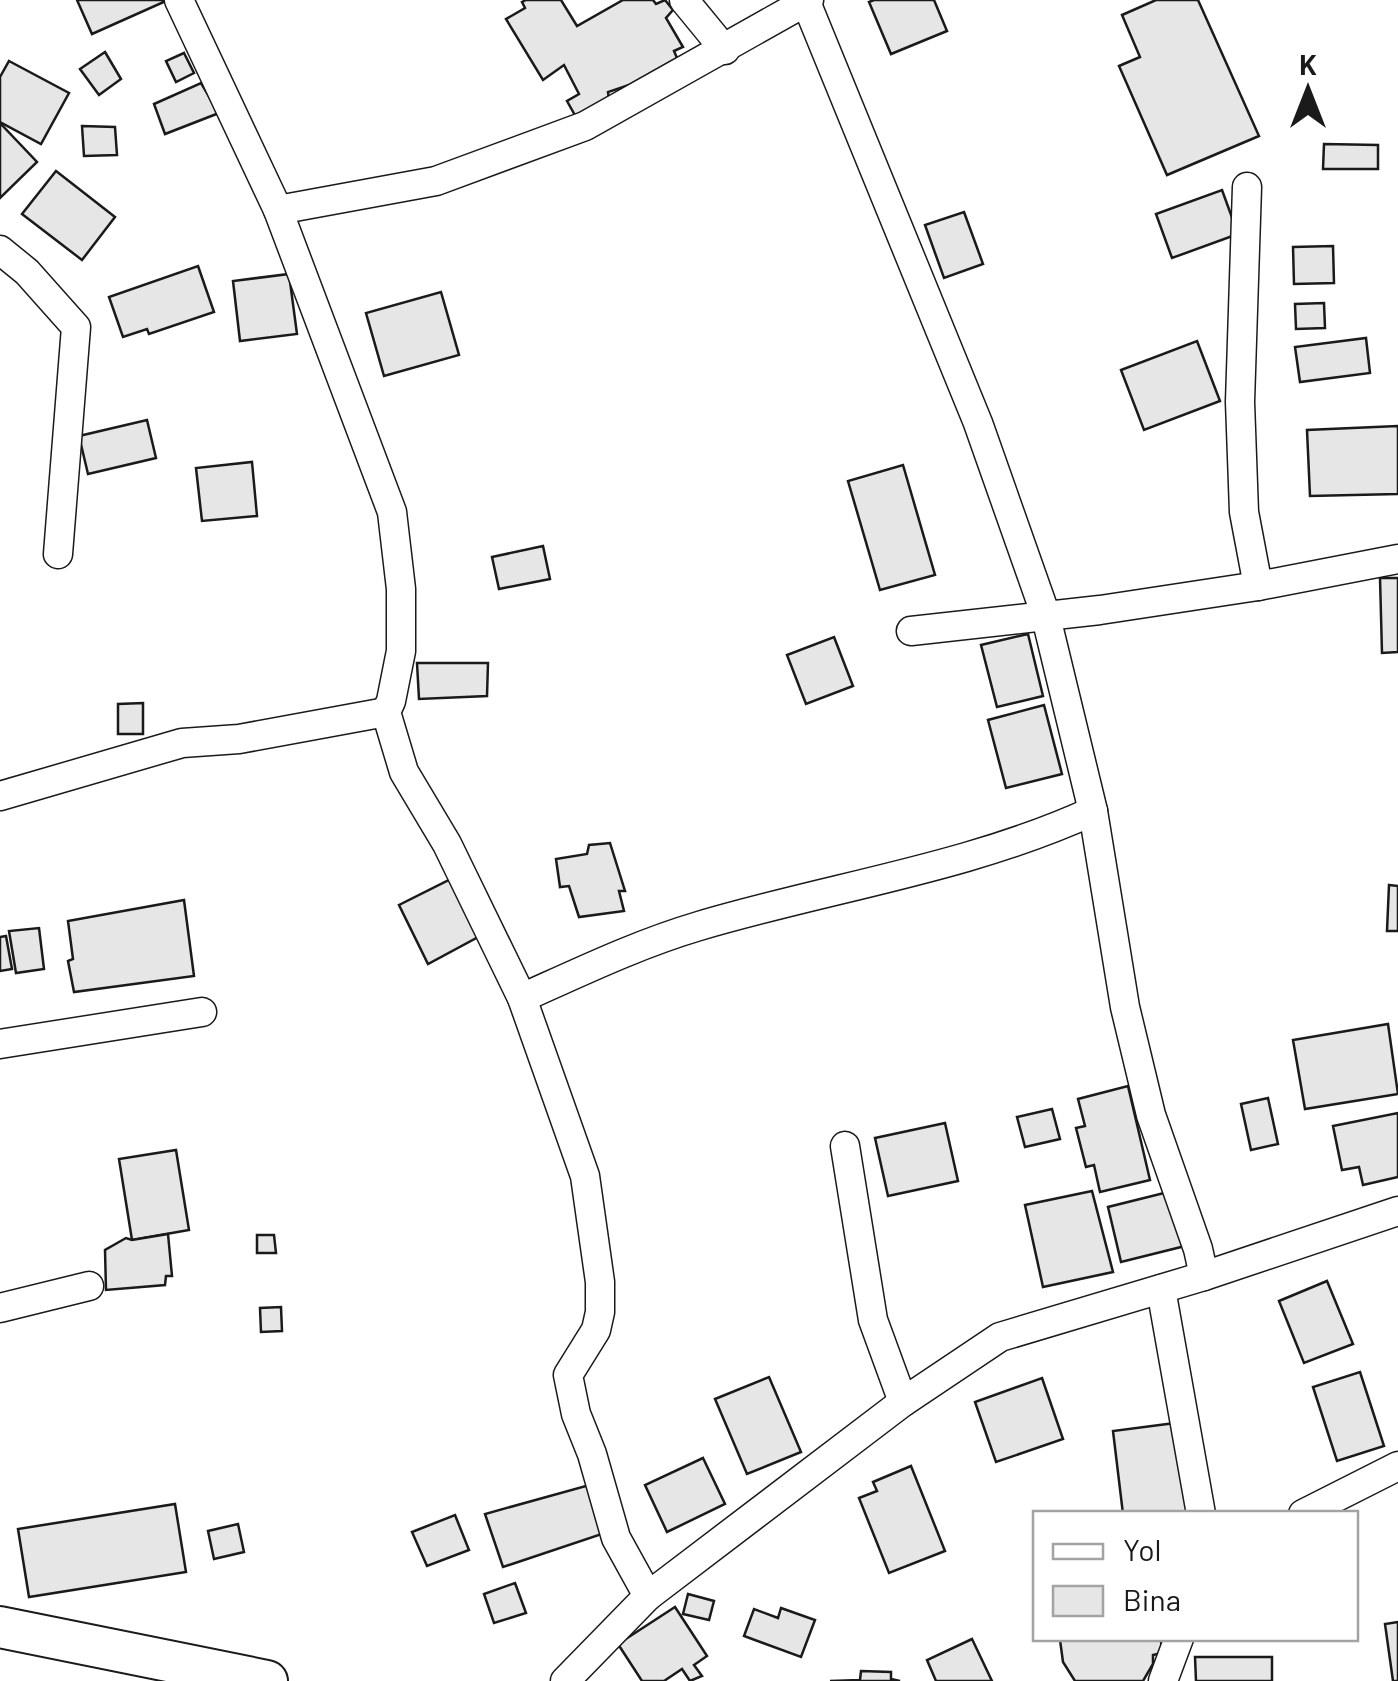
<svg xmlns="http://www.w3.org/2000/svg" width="1398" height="1681" viewBox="0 0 1398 1681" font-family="Barlow,sans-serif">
  <rect width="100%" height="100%" fill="#fff"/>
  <g fill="#e6e6e6" stroke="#1a1a1a" stroke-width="2.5">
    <polygon points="77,0 168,0 92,34"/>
    <polygon points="526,0 561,0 577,26 623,0 653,0 656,4 665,0 673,10 666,18 683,47 674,51 677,58 629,85 608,92 609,99 576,117 567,101 579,94 564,65 543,80 506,19 525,8 522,2"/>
    <polygon points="874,0 934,0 947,31 891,54 869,2"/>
    <polygon points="1156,0 1198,0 1259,136 1167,175 1119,66 1140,57 1122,15"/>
    <polygon points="105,52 121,79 99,95 80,69"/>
    <polygon points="184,53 194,73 176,82 166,61"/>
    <polygon points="9,61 69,93 41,144 0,122 0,77"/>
    <polygon points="201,83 219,113 165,134 154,104"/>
    <polygon points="0,123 37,162 0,198"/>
    <polygon points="82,126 115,127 117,155 84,156"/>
    <polygon points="1324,144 1378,145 1378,169 1323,169"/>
    <polygon points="56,171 115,217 82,260 22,214"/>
    <polygon points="1222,190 1238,234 1172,258 1156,214"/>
    <polygon points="964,212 983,264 944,278 925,225"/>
    <polygon points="1333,246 1334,283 1294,284 1293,247"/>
    <polygon points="198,266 214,312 149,334 147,329 123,337 109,297"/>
    <polygon points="289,274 297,334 240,341 233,281"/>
    <polygon points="441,292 459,355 384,376 366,313"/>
    <polygon points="1324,303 1325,328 1296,329 1295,304"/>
    <polygon points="1366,338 1370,373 1300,382 1295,347"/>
    <polygon points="1197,341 1220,401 1144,430 1121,370"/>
    <polygon points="147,420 156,458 88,474 79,436"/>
    <polygon points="1398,426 1398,494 1310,496 1307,430"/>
    <polygon points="252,462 257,516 202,521 196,468"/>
    <polygon points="903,465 935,575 880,590 848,481"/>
    <polygon points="543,546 550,579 499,589 492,557"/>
    <polygon points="1380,578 1398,578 1398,652 1382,653"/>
    <polygon points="1028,634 1043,696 997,707 981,645"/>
    <polygon points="834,637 853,686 806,704 787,655"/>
    <polygon points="417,663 488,663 487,696 419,699"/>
    <polygon points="143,703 143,734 118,734 118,704"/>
    <polygon points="1044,705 1062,774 1006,788 988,720"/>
    <polygon points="610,843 625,891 619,891 624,911 579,917 569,886 560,887 556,859 587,854 589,845"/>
    <polygon points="449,880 480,936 428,964 399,905"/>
    <polygon points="1389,885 1398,886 1398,931 1387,931"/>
    <polygon points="184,900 194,976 74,992 68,961 73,959 68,921"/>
    <polygon points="39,928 44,969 16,973 9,931"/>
    <polygon points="6,936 12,969 0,971 0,937"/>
    <polygon points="1388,1024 1398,1094 1305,1109 1293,1040"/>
    <polygon points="1128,1086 1150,1180 1100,1192 1094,1165 1086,1167 1076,1128 1085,1126 1078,1099"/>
    <polygon points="1268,1098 1278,1144 1251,1150 1241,1104"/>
    <polygon points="1052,1109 1060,1139 1025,1147 1017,1117"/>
    <polygon points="1398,1113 1398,1177 1363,1185 1359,1167 1342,1170 1333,1126"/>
    <polygon points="945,1123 958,1181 888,1196 875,1138"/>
    <polygon points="176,1150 189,1230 132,1240 119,1159"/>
    <polygon points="1092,1191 1113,1272 1043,1287 1025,1205"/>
    <polygon points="1172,1191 1185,1246 1121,1262 1108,1207"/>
    <polygon points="168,1234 172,1276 166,1276 165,1285 106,1290 105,1250 126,1238 132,1240"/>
    <polygon points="257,1235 274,1235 276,1253 257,1253"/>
    <polygon points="1327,1281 1353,1344 1304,1363 1279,1301"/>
    <polygon points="281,1307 282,1331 261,1332 260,1308"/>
    <polygon points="1360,1372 1384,1446 1337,1461 1313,1387"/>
    <polygon points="769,1377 801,1452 747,1474 715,1399"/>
    <polygon points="1042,1378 1063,1439 996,1462 975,1402"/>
    <polygon points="1183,1422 1194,1514 1123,1514 1113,1431"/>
    <polygon points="703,1458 725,1504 667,1532 645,1485"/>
    <polygon points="911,1466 945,1551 889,1573 859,1498 877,1491 873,1482"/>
    <polygon points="593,1484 602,1534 503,1567 485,1514"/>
    <polygon points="175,1504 186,1572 29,1597 18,1529"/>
    <polygon points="455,1515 469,1550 427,1566 412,1532"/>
    <polygon points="238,1524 244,1552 214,1559 208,1531"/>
    <polygon points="515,1583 526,1613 494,1623 484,1594"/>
    <polygon points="688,1594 714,1601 709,1620 683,1614"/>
    <polygon points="675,1607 707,1656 694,1665 702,1676 690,1681 682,1669 664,1681 642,1681 618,1644"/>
    <polygon points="781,1608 815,1620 801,1657 744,1636 754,1609 778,1618"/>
    <polygon points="1398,1622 1398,1681 1393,1681 1385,1624"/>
    <polygon points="1152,1638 1161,1641 1162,1653 1153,1655 1153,1664 1143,1681 1075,1681 1063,1662 1060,1640"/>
    <polygon points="972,1639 992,1681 936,1681 927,1660"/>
    <polygon points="1195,1657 1272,1657 1272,1681 1196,1681"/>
    <polygon points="861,1671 891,1672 891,1679 900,1681 830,1681 860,1680"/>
  </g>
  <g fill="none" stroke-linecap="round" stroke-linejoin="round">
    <defs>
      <g id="street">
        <polyline points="179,0 278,210 392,512 401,589 401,651 391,701 386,712 404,772 447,844 522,998 585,1176 600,1282 600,1312 596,1330 568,1375 576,1414 592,1454 616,1538 648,1596"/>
        <polyline points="684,0 725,50"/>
        <polyline points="806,2 978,423 1045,613 1093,811 1125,1007 1151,1115 1198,1249 1204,1276"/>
        <polyline points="1247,187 1240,402 1244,512 1258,586"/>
        <polyline points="278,210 436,181 585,126 809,0"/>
        <polyline points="0,250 27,272 76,327 58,554"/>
        <polyline points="911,631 1100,610 1258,586 1398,559"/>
        <polyline points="0,796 182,743 239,739 386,712"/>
        <path d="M522 998C580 972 638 944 699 926 830 887 969 868 1093 811"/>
        <polyline points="0,1044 202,1012"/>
        <polyline points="845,1146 873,1320 903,1402"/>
        <polyline points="1161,1289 1201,1514"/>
        <polyline points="0,1308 89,1286"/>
        <polyline points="1303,1514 1398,1466"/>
        <polyline points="565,1681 648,1596 903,1402 1000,1337 1204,1276 1398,1211"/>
        <polyline points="1163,1681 1179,1638"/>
      </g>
      <polyline id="secondary" points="0,1627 267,1681"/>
    </defs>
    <use href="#street" stroke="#1a1a1a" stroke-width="31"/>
    <use href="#secondary" stroke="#1a1a1a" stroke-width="44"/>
    <use href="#street" stroke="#fff" stroke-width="28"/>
    <use href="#secondary" stroke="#fff" stroke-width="40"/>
  </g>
  <rect x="1033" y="1511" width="325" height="130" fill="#ffffff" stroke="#a3a3a3" stroke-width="2.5"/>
  <rect x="1053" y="1544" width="50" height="15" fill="#ffffff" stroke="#a3a3a3" stroke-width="2.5"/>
  <text x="1123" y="1561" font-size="30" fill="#1a1a1a">Yol</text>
  <rect x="1053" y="1586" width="50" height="30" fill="#e6e6e6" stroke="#a3a3a3" stroke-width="2.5"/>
  <text x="1123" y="1611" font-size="30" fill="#1a1a1a">Bina</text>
  <g transform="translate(1308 90)" stroke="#ffffff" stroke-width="8" paint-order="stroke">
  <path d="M0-8L18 38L0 25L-18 38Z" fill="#1a1a1a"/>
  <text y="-15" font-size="28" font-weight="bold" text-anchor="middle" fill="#1a1a1a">K</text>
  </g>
</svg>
